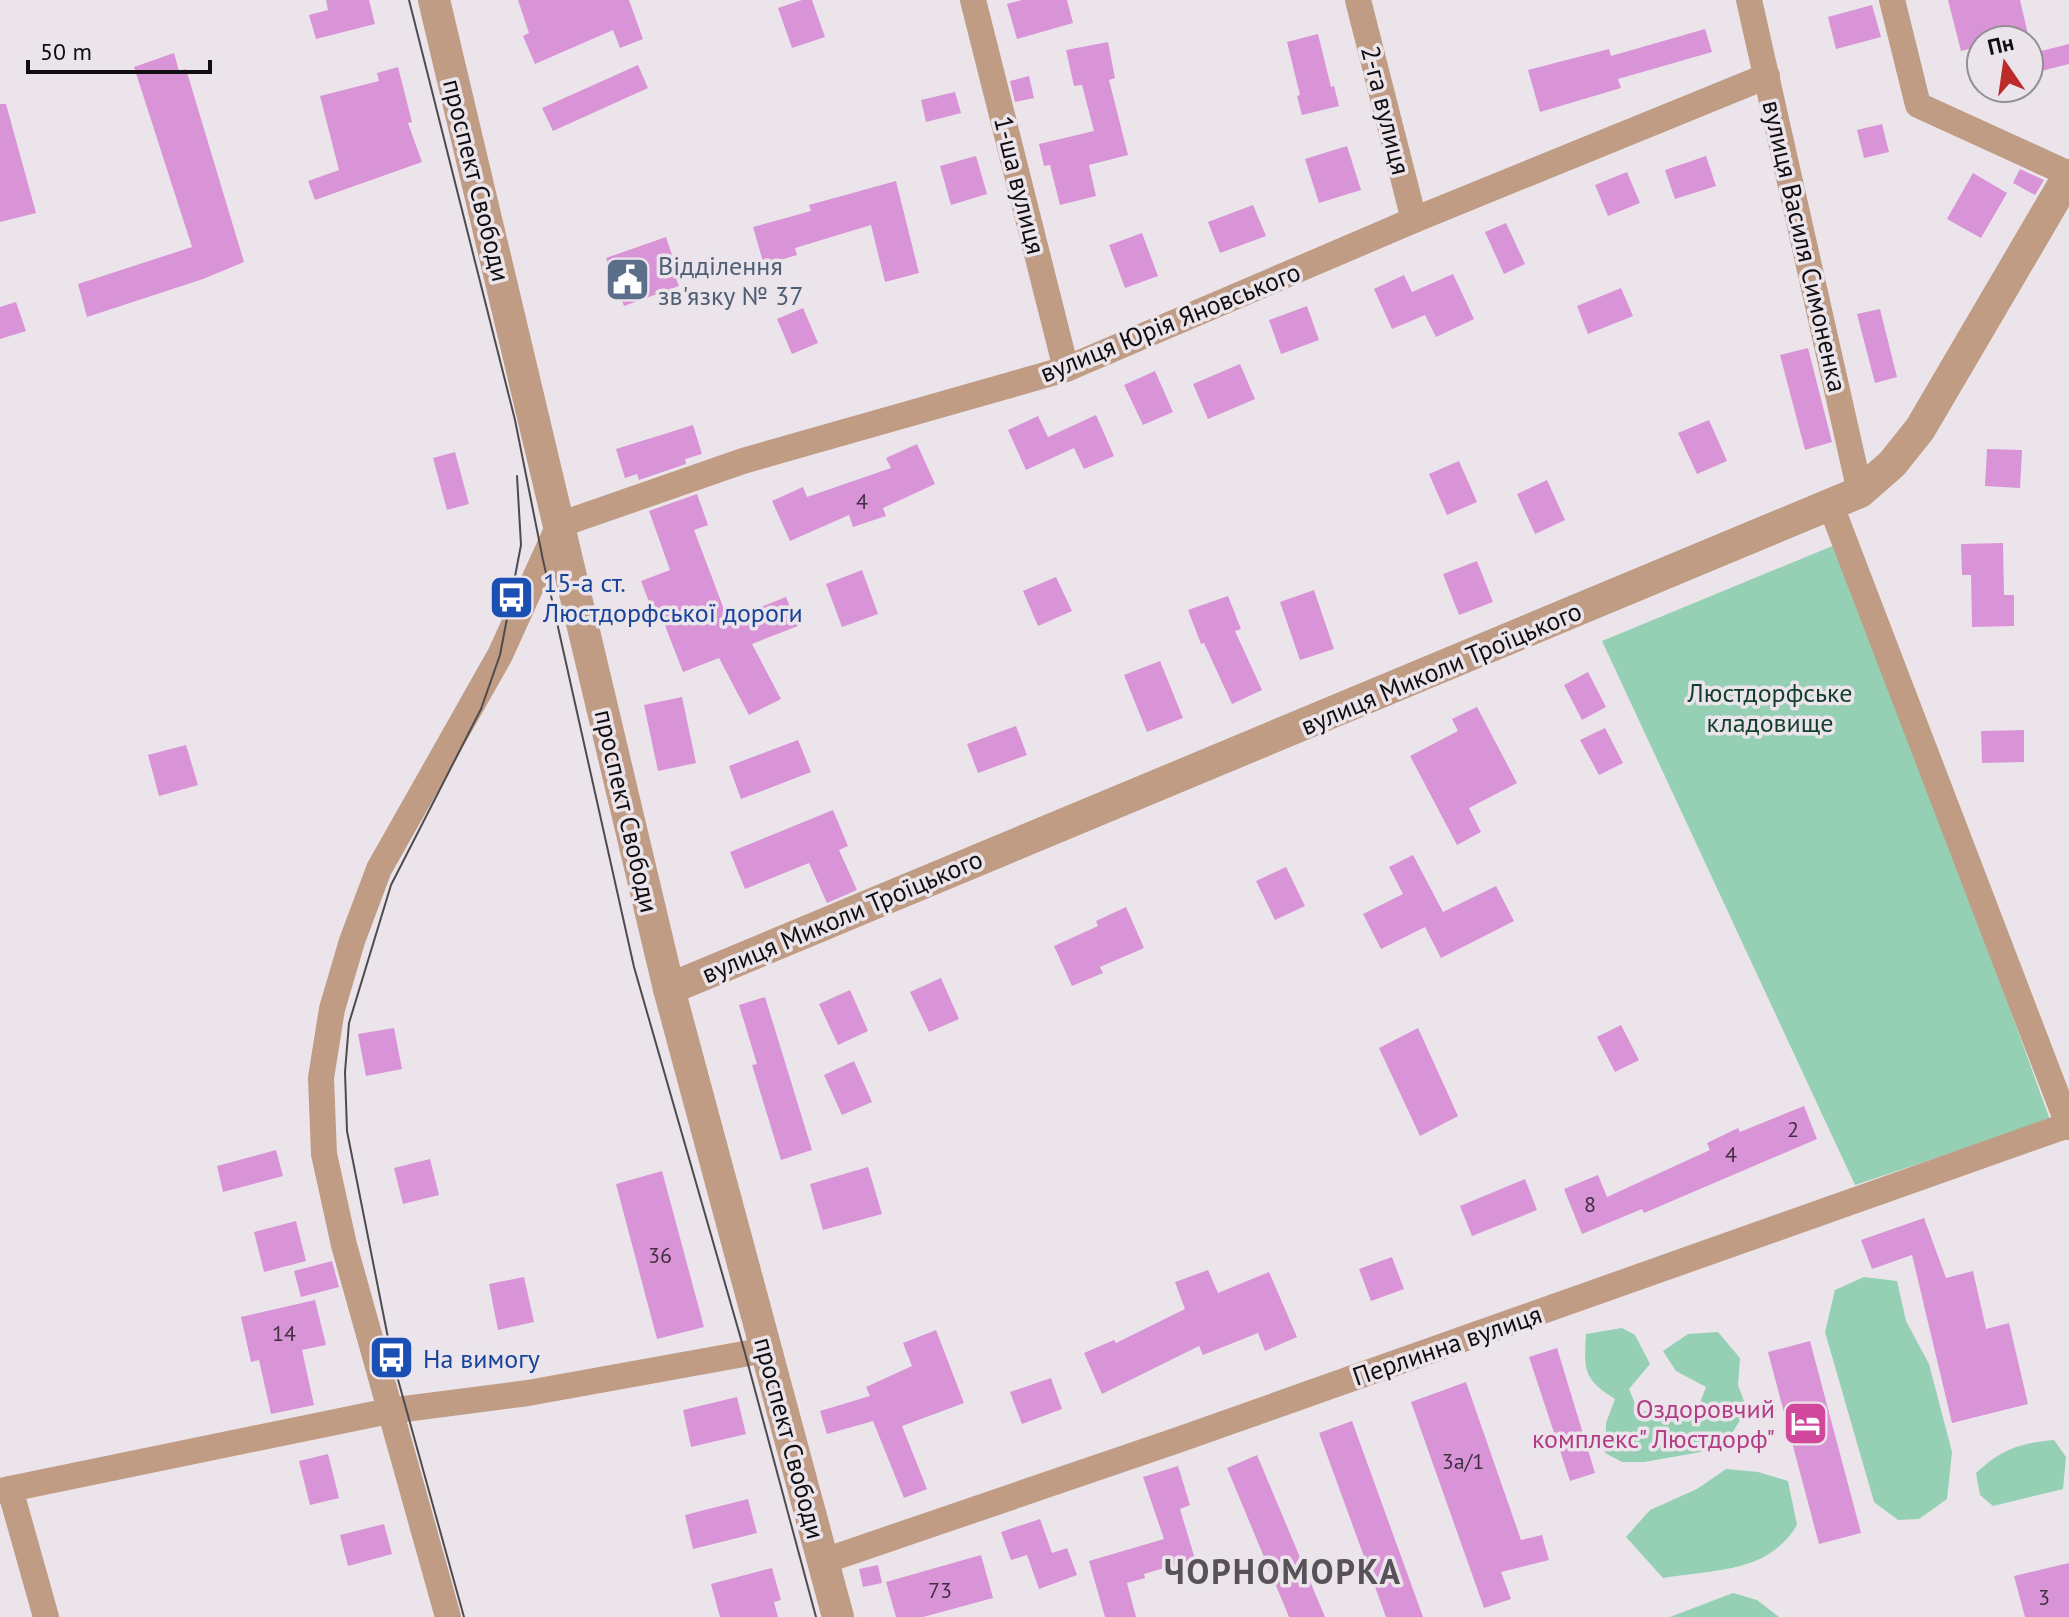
<svg xmlns="http://www.w3.org/2000/svg" width="2069" height="1617" viewBox="0 0 2069 1617" font-family="'PT Sans',sans-serif">
  <rect width="100%" height="100%" fill="#ebe5eb"/>
  <g fill="#95d0b4">
    <polygon points="1842,542 2050,1120 1855,1185 1602,641"/>
    <polygon points="1864,1277 1897,1281 1906,1321 1929,1364 1952,1452 1947,1499 1919,1519 1898,1520 1874,1502 1825,1332 1835,1290"/>
    <path d="M1622 1328 1635 1335 1650 1364 1629 1389 1638 1411 1673 1412 1699 1405 1706 1387 1676 1371 1663 1351 1688 1334 1718 1332 1740 1358 1738 1385 1747 1409 1729 1438 1701 1452 1644 1462H1622L1605 1453 1606 1423 1615 1399C1583 1379 1584 1370 1586 1334Z"/>
    <path d="M2054 1440 2066 1457 2063 1489 1993 1506 1980 1495 1976 1473C2002 1449 2020 1443 2054 1440Z"/>
    <path d="M1726 1469 1758 1472 1788 1481 1797 1525C1768 1574 1712 1569 1663 1578L1626 1537 1650 1510 1697 1489Z"/>
    <polygon points="1733,1593 1757,1600 1779,1617 1670,1617"/>
  </g>
  <g fill="#d894d6">
    <polygon points="326,0 369,0 375,24 316,39 309,15 328,10"/>
    <polygon points="518,0 629,0 643,39 620,48 613,30 535,64 523,36 529,33"/>
    <polygon points="802,0 812,0 825,37 792,48 778,8"/>
    <polygon points="1022,0 1067,0 1073,23 1017,39 1007,4"/>
    <polygon points="1948,0 2020,0 2028,34 2004,40 1981,40 1981,46 1961,51"/>
    <polygon points="1872,5 1881,37 1836,49 1828,17"/>
    <polygon points="1705,29 1712,52 1618,79 1621,88 1540,112 1528,70 1609,49 1611,56"/>
    <polygon points="1318,34 1331,87 1334,86 1339,106 1302,115 1297,96 1300,95 1287,42"/>
    <polygon points="1108,42 1115,78 1109,80 1128,155 1089,165 1096,196 1060,205 1050,165 1044,166 1039,144 1094,131 1082,85 1074,86 1066,50"/>
    <polygon points="2069,44 2069,64 2029,74 2029,54"/>
    <polygon points="174,53 179,71 186,69 244,262 203,279 87,317 78,284 192,247 134,67"/>
    <polygon points="638,65 648,88 553,131 542,108"/>
    <polygon points="398,67 412,122 408,123 422,162 315,200 308,181 339,170 320,96 379,81 377,73"/>
    <polygon points="1029,76 1034,98 1015,102 1010,81"/>
    <polygon points="955,92 961,113 926,122 921,100"/>
    <polygon points="0,104 6,104 36,213 0,222"/>
    <polygon points="1882,124 1889,152 1864,158 1857,130"/>
    <polygon points="1347,146 1361,190 1319,203 1305,159"/>
    <polygon points="976,156 987,194 951,205 940,166"/>
    <polygon points="1706,156 1716,186 1675,199 1665,170"/>
    <polygon points="2020,169 2044,180 2035,195 2013,183"/>
    <polygon points="1627,172 1640,203 1608,216 1595,185"/>
    <polygon points="1973,173 2007,193 1981,238 1947,219"/>
    <polygon points="896,181 919,273 885,282 871,225 795,248 797,255 764,265 753,227 811,211 809,205"/>
    <polygon points="1253,205 1266,236 1220,253 1208,222"/>
    <polygon points="1506,223 1525,264 1504,274 1485,232"/>
    <polygon points="1142,233 1158,276 1125,288 1109,245"/>
    <polygon points="666,237 672,255 668,257 679,286 624,306 606,258"/>
    <polygon points="1453,274 1474,319 1436,337 1425,315 1392,329 1374,289 1404,275 1412,292"/>
    <polygon points="1621,288 1633,316 1588,334 1577,306"/>
    <polygon points="16,302 26,331 0,339 0,307"/>
    <polygon points="1307,306 1319,340 1281,354 1269,320"/>
    <polygon points="803,308 818,343 792,354 777,319"/>
    <polygon points="1880,309 1897,377 1875,383 1857,314"/>
    <polygon points="1808,348 1832,442 1805,450 1780,355"/>
    <polygon points="1240,364 1255,399 1208,419 1193,384"/>
    <polygon points="1155,371 1173,412 1143,425 1124,385"/>
    <polygon points="1096,415 1114,456 1084,469 1074,448 1026,470 1008,430 1038,416 1048,437"/>
    <polygon points="1709,420 1727,461 1697,474 1678,433"/>
    <polygon points="693,425 702,454 685,459 686,464 639,480 637,474 625,478 616,449"/>
    <polygon points="917,444 935,484 883,508 886,516 853,527 849,515 790,541 772,501 803,487 807,497 891,468 886,458"/>
    <polygon points="1987,449 2022,450 2020,488 1985,486"/>
    <polygon points="455,452 469,504 447,510 433,458"/>
    <polygon points="1459,461 1477,502 1447,515 1429,474"/>
    <polygon points="1547,480 1565,520 1535,534 1517,494"/>
    <polygon points="697,494 708,525 694,530 728,620 786,597 798,626 752,644 781,699 749,715 719,658 683,672 659,610 653,612 641,581 670,570 649,511"/>
    <polygon points="2003,543 2004,595 2014,595 2014,626 1972,627 1971,575 1962,575 1961,544"/>
    <polygon points="1477,561 1493,602 1459,615 1443,574"/>
    <polygon points="862,570 878,614 842,627 826,584"/>
    <polygon points="1056,577 1072,611 1038,626 1023,591"/>
    <polygon points="1314,590 1334,649 1300,660 1280,602"/>
    <polygon points="1228,596 1241,629 1235,631 1262,690 1232,704 1204,643 1201,644 1188,610"/>
    <polygon points="1160,661 1183,718 1147,732 1124,675"/>
    <polygon points="1588,672 1606,707 1582,720 1564,685"/>
    <polygon points="682,697 696,763 658,771 644,705"/>
    <polygon points="1477,707 1517,783 1469,808 1481,832 1457,845 1410,756 1458,731 1452,719"/>
    <polygon points="1016,726 1027,755 978,773 967,744"/>
    <polygon points="1605,728 1623,763 1599,775 1580,740"/>
    <polygon points="2024,730 2024,762 1982,763 1981,731"/>
    <polygon points="798,740 811,772 741,799 729,766"/>
    <polygon points="186,745 198,785 159,796 148,755"/>
    <polygon points="833,810 848,846 839,850 857,890 827,903 809,863 745,889 730,852"/>
    <polygon points="1413,855 1443,912 1496,886 1514,921 1441,958 1425,927 1381,949 1363,914 1403,894 1389,867"/>
    <polygon points="1286,867 1305,906 1275,920 1256,881"/>
    <polygon points="1126,907 1144,948 1100,967 1103,973 1072,986 1054,946 1098,926 1096,921"/>
    <polygon points="941,978 959,1019 929,1032 910,992"/>
    <polygon points="850,990 868,1031 838,1045 819,1004"/>
    <polygon points="765,997 812,1150 781,1160 752,1065 757,1064 739,1005"/>
    <polygon points="1621,1025 1639,1060 1615,1072 1597,1037"/>
    <polygon points="394,1028 402,1069 366,1076 358,1034"/>
    <polygon points="1418,1028 1458,1116 1420,1136 1379,1048"/>
    <polygon points="854,1061 872,1102 842,1115 824,1075"/>
    <polygon points="1804,1106 1817,1139 1644,1213 1642,1209 1582,1234 1564,1189 1598,1175 1607,1197 1710,1150 1707,1143 1738,1128 1740,1132"/>
    <polygon points="276,1150 283,1176 223,1192 217,1166"/>
    <polygon points="430,1159 439,1195 403,1204 394,1168"/>
    <polygon points="868,1167 882,1214 823,1230 810,1184"/>
    <polygon points="662,1171 704,1327 657,1339 616,1184"/>
    <polygon points="1525,1179 1537,1210 1472,1236 1460,1206"/>
    <polygon points="1924,1218 1946,1278 1973,1271 1986,1329 2009,1323 2028,1404 1952,1423 1912,1255 1872,1269 1861,1240"/>
    <polygon points="296,1221 306,1261 264,1272 254,1232"/>
    <polygon points="1392,1257 1404,1289 1371,1301 1359,1269"/>
    <polygon points="332,1261 339,1287 301,1297 294,1271"/>
    <polygon points="1208,1270 1218,1293 1269,1272 1297,1337 1265,1351 1258,1333 1203,1355 1199,1346 1102,1394 1084,1353 1114,1340 1116,1343 1185,1309 1175,1282"/>
    <polygon points="524,1277 534,1322 498,1330 489,1284"/>
    <polygon points="315,1300 326,1345 302,1350 314,1405 271,1414 259,1360 251,1362 241,1317"/>
    <polygon points="936,1330 964,1403 902,1426 927,1489 904,1498 873,1421 827,1434 820,1411 870,1396 866,1387 912,1366 903,1343"/>
    <polygon points="1810,1341 1861,1533 1819,1544 1768,1352"/>
    <polygon points="1557,1348 1595,1473 1570,1481 1529,1357"/>
    <polygon points="1051,1378 1062,1409 1022,1424 1010,1392"/>
    <polygon points="1466,1382 1521,1540 1542,1535 1549,1560 1501,1572 1511,1599 1484,1608 1411,1402"/>
    <polygon points="737,1397 746,1434 691,1447 683,1410"/>
    <polygon points="1352,1421 1423,1617 1386,1617 1319,1433"/>
    <polygon points="328,1454 339,1498 310,1505 299,1461"/>
    <polygon points="1257,1455 1325,1617 1289,1617 1227,1468"/>
    <polygon points="1178,1466 1190,1505 1180,1509 1195,1559 1144,1574 1145,1578 1127,1583 1136,1617 1105,1617 1089,1561 1164,1539 1143,1477"/>
    <polygon points="748,1499 757,1533 693,1549 685,1515"/>
    <polygon points="1040,1519 1052,1553 1067,1548 1077,1575 1039,1589 1027,1555 1011,1560 1001,1532"/>
    <polygon points="384,1524 392,1554 348,1566 340,1535"/>
    <polygon points="981,1555 993,1598 923,1617 896,1617 886,1582"/>
    <polygon points="2069,1563 2069,1617 2025,1617 2014,1576"/>
    <polygon points="878,1565 882,1583 863,1587 859,1569"/>
    <polygon points="772,1568 781,1600 774,1602 778,1617 720,1617 711,1584"/>
  </g>
  <g fill="none" stroke-linecap="round" stroke-linejoin="round">
    <g stroke="#c09c85" stroke-width="26">
      <polyline points="973,0 1066,369"/>
      <polyline points="1358,0 1414,220"/>
      <polyline points="1749,0 1860,492"/>
      <polyline points="1892,0 1918,105 2069,174"/>
      <polyline points="1831,506 2069,1127"/>
      <polyline points="10,1489 46,1617"/>
      <polyline points="0,1491 389,1411 528,1393 766,1350"/>
      <polyline points="824,1561 1175,1441 2068,1125"/>
      <polyline points="448,1617 344,1245 324,1154 321,1078 332,1009 352,941 379,869 500,655 559,525 743,461 1066,369 1414,220 1767,76"/>
    </g>
    <g stroke="#c09c85" stroke-width="32">
      <polyline points="434,0 669,989 838,1617"/>
      <polyline points="669,989 1860,492 1892,464 1920,429 2069,175"/>
    </g>
    <g stroke="#4e4b4e" stroke-width="2">
      <polyline points="409,0 515,420 543,560 634,967 745,1353 816,1617"/>
      <polyline points="464,1617 392,1358 347,1131 345,1072 349,1023 391,885 481,709 500,655 521,545 517,476"/>
    </g>
  </g>
  <defs>
    <symbol id="civic-square" viewBox="-11 -11 22 22"><rect x="-9" y="-9" width="18" height="18" rx="4" fill="#5c6f8a" stroke="#ebe5eb"/><path d="M-.6-6.5H3V-4.5H.6V-3L4-1V1h2V6H-6V1h2V-1L-.6-3ZM-1.2 2.5V6h2.4V2.5Z" fill="#fff"/></symbol>
    <symbol id="bus-square" viewBox="-11 -11 22 22"><rect x="-9" y="-9" width="18" height="18" rx="4" fill="#1a4fb4" stroke="#ebe5eb"/><path d="M-5-6H5V4H4V6H2V4H-2V6H-4V4H-5ZM-3.5-4V0h7V-4ZM-3.5 1.2v1.5H-2V1.2ZM2 1.2v1.5H3.5V1.2Z" fill="#fff"/></symbol>
    <symbol id="hotel-square" viewBox="-11 -11 22 22"><rect x="-9" y="-9" width="18" height="18" rx="4" fill="#d1479c" stroke="#ebe5eb"/><path d="M-6-4.5h1.5V1H6V5H4.5V3h-9V5H-6ZM-4 0a1.8 1.8 0 1 1 3.6 0ZM.5 0V-2.5h3Q6-2.5 6 0Z" fill="#fff"/></symbol>
  </defs>
  <g fill-rule="evenodd">
    <use href="#civic-square" x="602" y="254" width="51" height="51"/>
    <use href="#bus-square" x="486" y="572" width="51" height="51"/>
    <use href="#bus-square" x="366" y="1332" width="51" height="51"/>
    <use href="#hotel-square" x="1780" y="1398" width="51" height="51"/>
  </g>
  <g text-anchor="middle" dominant-baseline="central" stroke-width="7" stroke-linejoin="round" paint-order="stroke">
    <g font-size="22" fill="#423042">
      <text x="862" y="501">4</text>
      <text x="1793" y="1129">2</text>
      <text x="1731" y="1154">4</text>
      <text x="1590" y="1204">8</text>
      <text x="660" y="1255">36</text>
      <text x="284" y="1333">14</text>
      <text x="1463" y="1461">3а/1</text>
      <text x="940" y="1590">73</text>
      <text x="2044" y="1597">3</text>
    </g>
    <g font-size="26" fill="#100e10" stroke="#ebe5eb">
      <text transform="translate(1386 110) rotate(76)">2-га вулиця</text>
      <text transform="translate(477 180) rotate(76)">проспект Свободи</text>
      <text transform="translate(1020 185) rotate(76)">1-ша вулиця</text>
      <text transform="translate(1805 246) rotate(77)">вулиця Василя Симоненка</text>
      <text transform="translate(1170 322) rotate(-22)">вулиця Юрія Яновського</text>
      <text transform="translate(1441 668) rotate(-23)">вулиця Миколи Троїцького</text>
      <text transform="translate(627 811) rotate(77)">проспект Свободи</text>
      <text transform="translate(842 916) rotate(-23)">вулиця Миколи Троїцького</text>
      <text transform="translate(1447 1345) rotate(-19)">Перлинна вулиця</text>
      <text transform="translate(790 1438) rotate(75)">проспект Свободи</text>
    </g>
    <g font-size="26" fill="#4e5e75" stroke="#ebe5eb" text-anchor="start">
      <text x="658" y="265">Відділення<tspan x="658" dy="30">зв'язку № 37</tspan></text>
    </g>
    <g font-size="26" fill="#164399" stroke="#ebe5eb" text-anchor="start">
      <text x="543" y="582">15-а ст.<tspan x="543" dy="30">Люстдорфської дороги</tspan></text>
      <text x="423" y="1358">На вимогу</text>
    </g>
    <g font-size="26" fill="#113f2d" stroke="#ebe5eb">
      <text x="1770" y="692">Люстдорфське<tspan x="1770" dy="30">кладовище</tspan></text>
    </g>
    <g font-size="26" fill="#b23c85" stroke="#ebe5eb" text-anchor="end">
      <text x="1775" y="1408">Оздоровчий<tspan x="1775" dy="30">комплекс" Люстдорф"</tspan></text>
    </g>
    <g font-size="34" font-weight="bold" letter-spacing="2" fill="#585258" stroke="#ebe5eb">
      <text x="1283" y="1571">ЧОРНОМОРКА</text>
    </g>
  </g>
  <g transform="translate(2005 64) rotate(347)"><circle r="38" fill="#ebe5eb" stroke="#938f93" stroke-width="2"/>
  <path d="M0-6L14 30L0 20L-14 30Z" fill="#ba2b2a"/>
  <text y="-12" font-size="22" font-weight="bold" text-anchor="middle" fill="#100e10">Пн</text>
  </g>
  <path d="M28 60v12h182v-12" fill="none" stroke="#100e10" stroke-width="4"/>
  <text x="40" y="60" font-size="24" fill="#100e10" stroke="#ebe5eb" stroke-width="6" paint-order="stroke">50 m</text>
</svg>
